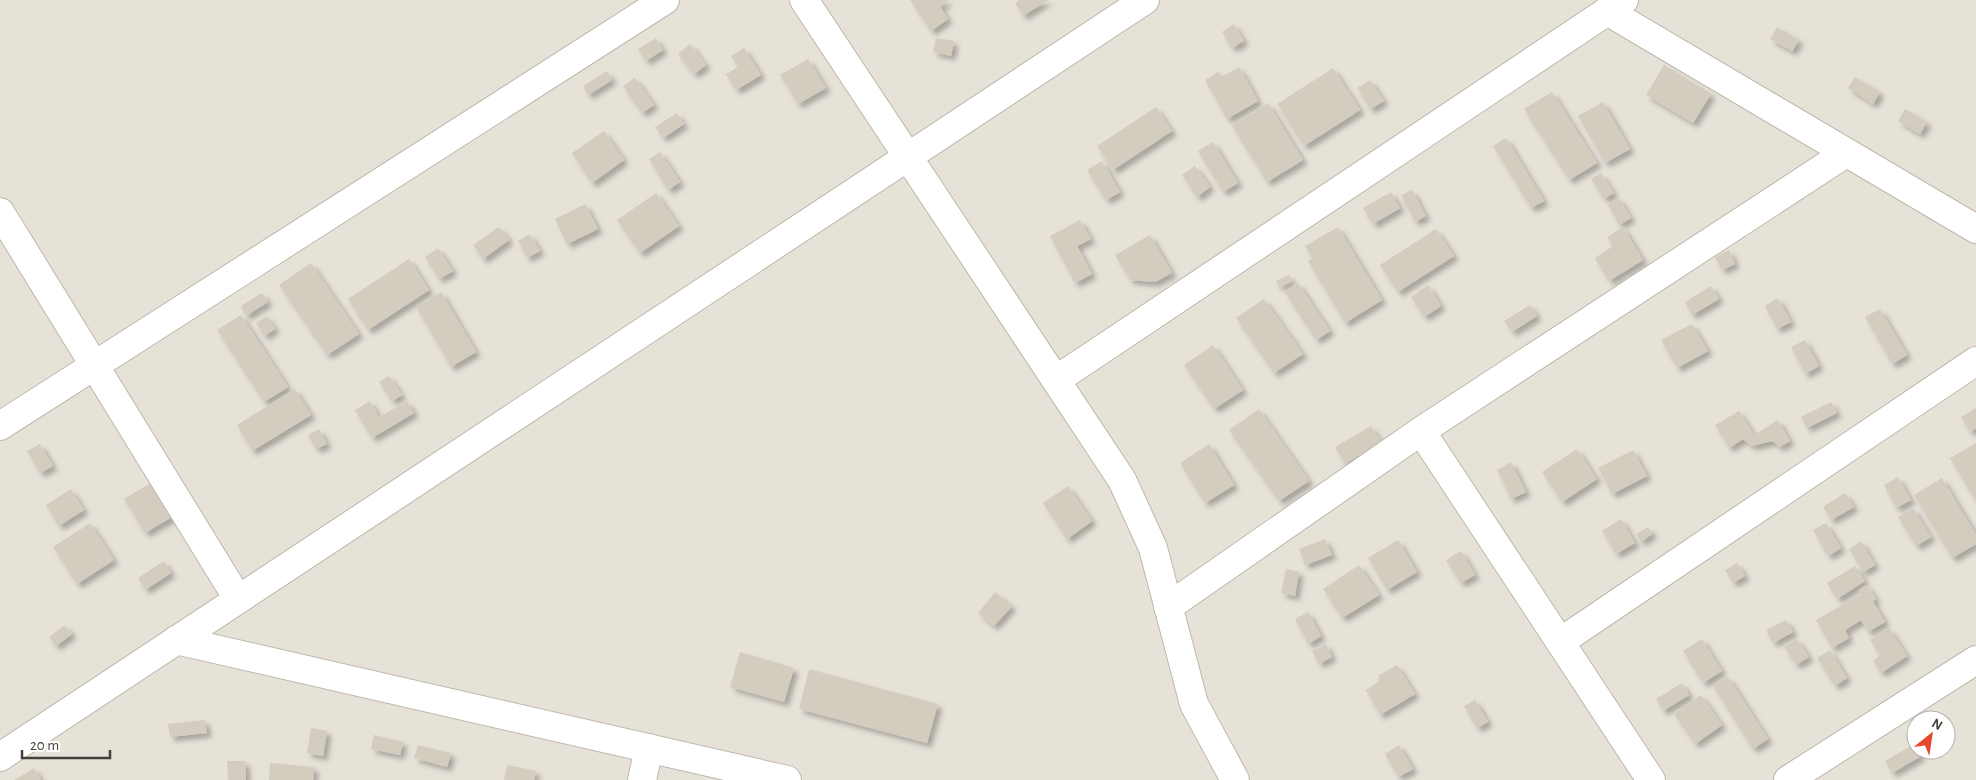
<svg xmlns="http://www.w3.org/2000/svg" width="1976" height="780" viewBox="0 0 1976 780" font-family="'Alegreya Sans',sans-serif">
  <defs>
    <filter id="shadow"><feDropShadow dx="4.5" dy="4.5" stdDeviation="2.5" flood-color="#0004"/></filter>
  </defs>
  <rect width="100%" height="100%" fill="#f3f0e9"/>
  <path fill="#e6e2d8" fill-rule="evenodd" d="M0 0H1976V780H0ZM1916 720H1946V750H1916Z"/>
  <g fill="#d3ccbf" filter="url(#shadow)">
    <polygon points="910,0 949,0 940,6 948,19 931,31"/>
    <polygon points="1020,0 1048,0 1023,16 1015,3"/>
    <polygon points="1234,24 1244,41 1232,48 1222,32"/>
    <polygon points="1777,27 1799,40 1792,51 1770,39"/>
    <polygon points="656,38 663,50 646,61 638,49"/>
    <polygon points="936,38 954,41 951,56 933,52"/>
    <polygon points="690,44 706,65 694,74 678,54"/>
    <polygon points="744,48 761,75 736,90 726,74 738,67 731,56"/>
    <polygon points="808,59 826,88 798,104 780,75"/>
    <polygon points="1664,65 1711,94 1693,123 1646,95"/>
    <polygon points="1239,67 1258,101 1227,119 1205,80 1218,72 1223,76"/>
    <polygon points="1333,68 1360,110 1304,146 1277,104"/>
    <polygon points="607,71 612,80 588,95 583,86"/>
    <polygon points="1855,77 1880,92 1873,104 1848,88"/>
    <polygon points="635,78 654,105 642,113 623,86"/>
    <polygon points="1370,80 1384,101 1370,109 1357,88"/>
    <polygon points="1552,92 1597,163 1569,180 1524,109"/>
    <polygon points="1603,102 1630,149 1605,163 1578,116"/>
    <polygon points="1268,103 1303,160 1267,182 1232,126"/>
    <polygon points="1156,107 1172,131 1113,170 1097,146"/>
    <polygon points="1905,109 1927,122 1920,134 1898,121"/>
    <polygon points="677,113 684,124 663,138 655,127"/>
    <polygon points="604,131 624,160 592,183 572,153"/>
    <polygon points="1506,138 1544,201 1531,208 1493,146"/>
    <polygon points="1213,142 1238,183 1223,192 1198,151"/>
    <polygon points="660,152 680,182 668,190 649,159"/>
    <polygon points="1102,161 1120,192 1106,200 1087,170"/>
    <polygon points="1195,166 1210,187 1197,197 1182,175"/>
    <polygon points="1601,173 1614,193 1604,199 1591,179"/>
    <polygon points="1412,190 1426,216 1415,222 1401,195"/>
    <polygon points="1391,192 1400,208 1373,224 1363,208"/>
    <polygon points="656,193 679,226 640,253 617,220"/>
    <polygon points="1619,198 1631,218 1619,225 1608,205"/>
    <polygon points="585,204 598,229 567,244 555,219"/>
    <polygon points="1080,220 1091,239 1077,246 1092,274 1075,283 1050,236"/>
    <polygon points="499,227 509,240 483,259 473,245"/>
    <polygon points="1338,227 1382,300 1345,323 1308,261 1313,258 1305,246"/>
    <polygon points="1623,227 1643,260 1609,281 1595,258 1613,246 1607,237"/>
    <polygon points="1436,229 1454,256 1398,292 1380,265"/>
    <polygon points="530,234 540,251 527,258 518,241"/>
    <polygon points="1150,235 1172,273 1155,282 1130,280 1115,255"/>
    <polygon points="438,248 453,271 439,279 425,257"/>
    <polygon points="1729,250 1735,264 1722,270 1715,257"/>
    <polygon points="409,259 429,290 368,330 348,299"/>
    <polygon points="311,263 359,334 327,355 279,285"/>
    <polygon points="1289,275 1292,281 1279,287 1276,281"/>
    <polygon points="1298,283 1330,331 1316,340 1285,292"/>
    <polygon points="1428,285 1441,306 1424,317 1411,297"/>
    <polygon points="1711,286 1719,299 1692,315 1685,302"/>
    <polygon points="441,292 476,352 451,367 416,307"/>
    <polygon points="262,293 268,302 246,316 241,306"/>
    <polygon points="1778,298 1791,322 1777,329 1765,306"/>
    <polygon points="1264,299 1303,354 1274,373 1236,318"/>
    <polygon points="1530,305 1537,316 1512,332 1504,321"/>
    <polygon points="1880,309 1907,355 1892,364 1865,317"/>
    <polygon points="241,315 288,387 264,402 217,330"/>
    <polygon points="267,316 275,329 264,336 256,323"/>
    <polygon points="1692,324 1708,351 1677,368 1661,340"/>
    <polygon points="1805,340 1819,366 1805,374 1791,347"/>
    <polygon points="1213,345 1243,390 1214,409 1184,365"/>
    <polygon points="389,376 402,395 392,401 379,382"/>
    <polygon points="295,389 311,415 252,451 237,425"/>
    <polygon points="370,401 379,417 407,401 414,413 372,438 355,410"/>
    <polygon points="1831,402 1837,413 1807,428 1801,417"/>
    <polygon points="1976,408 1976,428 1970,432 1961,417"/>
    <polygon points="1259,409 1309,481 1279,501 1229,430"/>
    <polygon points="1739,411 1754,435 1778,420 1790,441 1780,447 1772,441 1752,446 1743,439 1729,448 1715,425"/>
    <polygon points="1371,426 1381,442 1345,464 1335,447"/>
    <polygon points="319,429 327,444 316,449 308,435"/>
    <polygon points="1976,443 1976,501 1950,458"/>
    <polygon points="40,444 53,466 40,473 27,451"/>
    <polygon points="1209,444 1234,485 1205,503 1180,463"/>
    <polygon points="1577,449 1597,479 1562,502 1542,472"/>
    <polygon points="1633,450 1647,476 1612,494 1598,468"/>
    <polygon points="1511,462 1526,492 1511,499 1497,470"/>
    <polygon points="161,477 182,511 145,533 124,499"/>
    <polygon points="1898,477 1911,500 1896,508 1884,485"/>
    <polygon points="1942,478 1976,535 1976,544 1952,558 1914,495"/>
    <polygon points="1068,486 1092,521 1067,539 1043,503"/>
    <polygon points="71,489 84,510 59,526 46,505"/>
    <polygon points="1845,493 1854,507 1831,520 1823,507"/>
    <polygon points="1913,508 1931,537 1916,546 1898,517"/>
    <polygon points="1621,519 1635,543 1616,554 1602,531"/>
    <polygon points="90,523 114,560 77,584 53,547"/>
    <polygon points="1826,523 1841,548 1828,556 1813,530"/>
    <polygon points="1648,527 1653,533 1641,542 1636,534"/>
    <polygon points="1325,539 1332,555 1305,565 1299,549"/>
    <polygon points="1398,540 1417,572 1387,590 1368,558"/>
    <polygon points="1861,541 1875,565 1863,572 1849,549"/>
    <polygon points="1461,551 1475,575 1461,583 1446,560"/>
    <polygon points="164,561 171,573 145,590 138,578"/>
    <polygon points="1737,563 1745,576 1733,583 1725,570"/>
    <polygon points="1359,565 1379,595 1342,618 1323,589"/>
    <polygon points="1855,566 1865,581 1837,599 1827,583"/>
    <polygon points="1286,569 1299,572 1295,596 1281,593"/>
    <polygon points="1867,585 1876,599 1873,601 1885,622 1868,632 1861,620 1845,630 1849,638 1832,648 1816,620 1861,594 1859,590"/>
    <polygon points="995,592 1012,606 994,626 978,613"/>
    <polygon points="1308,612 1321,636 1308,644 1295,619"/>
    <polygon points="1786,620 1793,632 1773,643 1766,630"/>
    <polygon points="65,625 72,634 56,646 49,637"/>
    <polygon points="1889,628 1907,656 1881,673 1873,661 1880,655 1870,640"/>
    <polygon points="1702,639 1722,671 1703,683 1683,651"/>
    <polygon points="1797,639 1809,657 1796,665 1784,647"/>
    <polygon points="1326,644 1332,657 1319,664 1312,651"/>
    <polygon points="1830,650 1847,678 1835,686 1817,658"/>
    <polygon points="740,652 794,668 784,702 730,687"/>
    <polygon points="1397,665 1415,694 1380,715 1366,690 1378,682 1379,675"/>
    <polygon points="809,669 938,704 927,743 799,709"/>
    <polygon points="1728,677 1768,739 1753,749 1713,686"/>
    <polygon points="1682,683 1689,695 1663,711 1656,699"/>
    <polygon points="1701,695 1722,725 1695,744 1674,714"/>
    <polygon points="1475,700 1488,722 1477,728 1464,706"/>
    <polygon points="205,720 207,733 170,737 168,724"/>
    <polygon points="311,728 327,731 323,756 307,753"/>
    <polygon points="374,735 403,742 400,755 371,749"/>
    <polygon points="1914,744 1921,756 1892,773 1885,761"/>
    <polygon points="418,745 451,753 447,767 414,758"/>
    <polygon points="1399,745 1413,769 1398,777 1385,754"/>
    <polygon points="227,761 245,761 246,780 228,780"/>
    <polygon points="270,763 314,767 313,780 269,780"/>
    <polygon points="507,765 536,771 534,780 504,780"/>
    <polygon points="34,768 41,780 14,780"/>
  </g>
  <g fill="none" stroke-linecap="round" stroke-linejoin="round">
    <defs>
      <g id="minor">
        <polyline points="804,0 1122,480 1153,548 1194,704 1235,780"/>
        <polyline points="1607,11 1976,229"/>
        <polyline points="0,212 238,599"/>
        <polyline points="1056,380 1624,0"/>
        <polyline points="0,426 665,0"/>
        <polyline points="1421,431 1651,780"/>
        <polyline points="1168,607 1421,431 1846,153"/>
        <polyline points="176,640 787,780"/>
        <polyline points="1560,642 1976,361"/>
        <polyline points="0,757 1145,0"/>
        <polyline points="642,780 649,748"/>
        <polyline points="1788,780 1976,660"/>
      </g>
    </defs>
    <use href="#minor" stroke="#beb7ac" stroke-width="30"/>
    <use href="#minor" stroke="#fff" stroke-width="28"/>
  </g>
  <g transform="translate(1931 735) rotate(30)"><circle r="24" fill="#ffffff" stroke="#b5b3af"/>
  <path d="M0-4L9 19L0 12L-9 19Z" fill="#e6482d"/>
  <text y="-8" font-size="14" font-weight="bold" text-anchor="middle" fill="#464038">N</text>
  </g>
  <path d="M22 750v8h88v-8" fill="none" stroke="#464038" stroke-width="2.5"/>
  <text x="30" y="750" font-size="15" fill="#464038" stroke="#ffffff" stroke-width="4" paint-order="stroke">20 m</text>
</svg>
